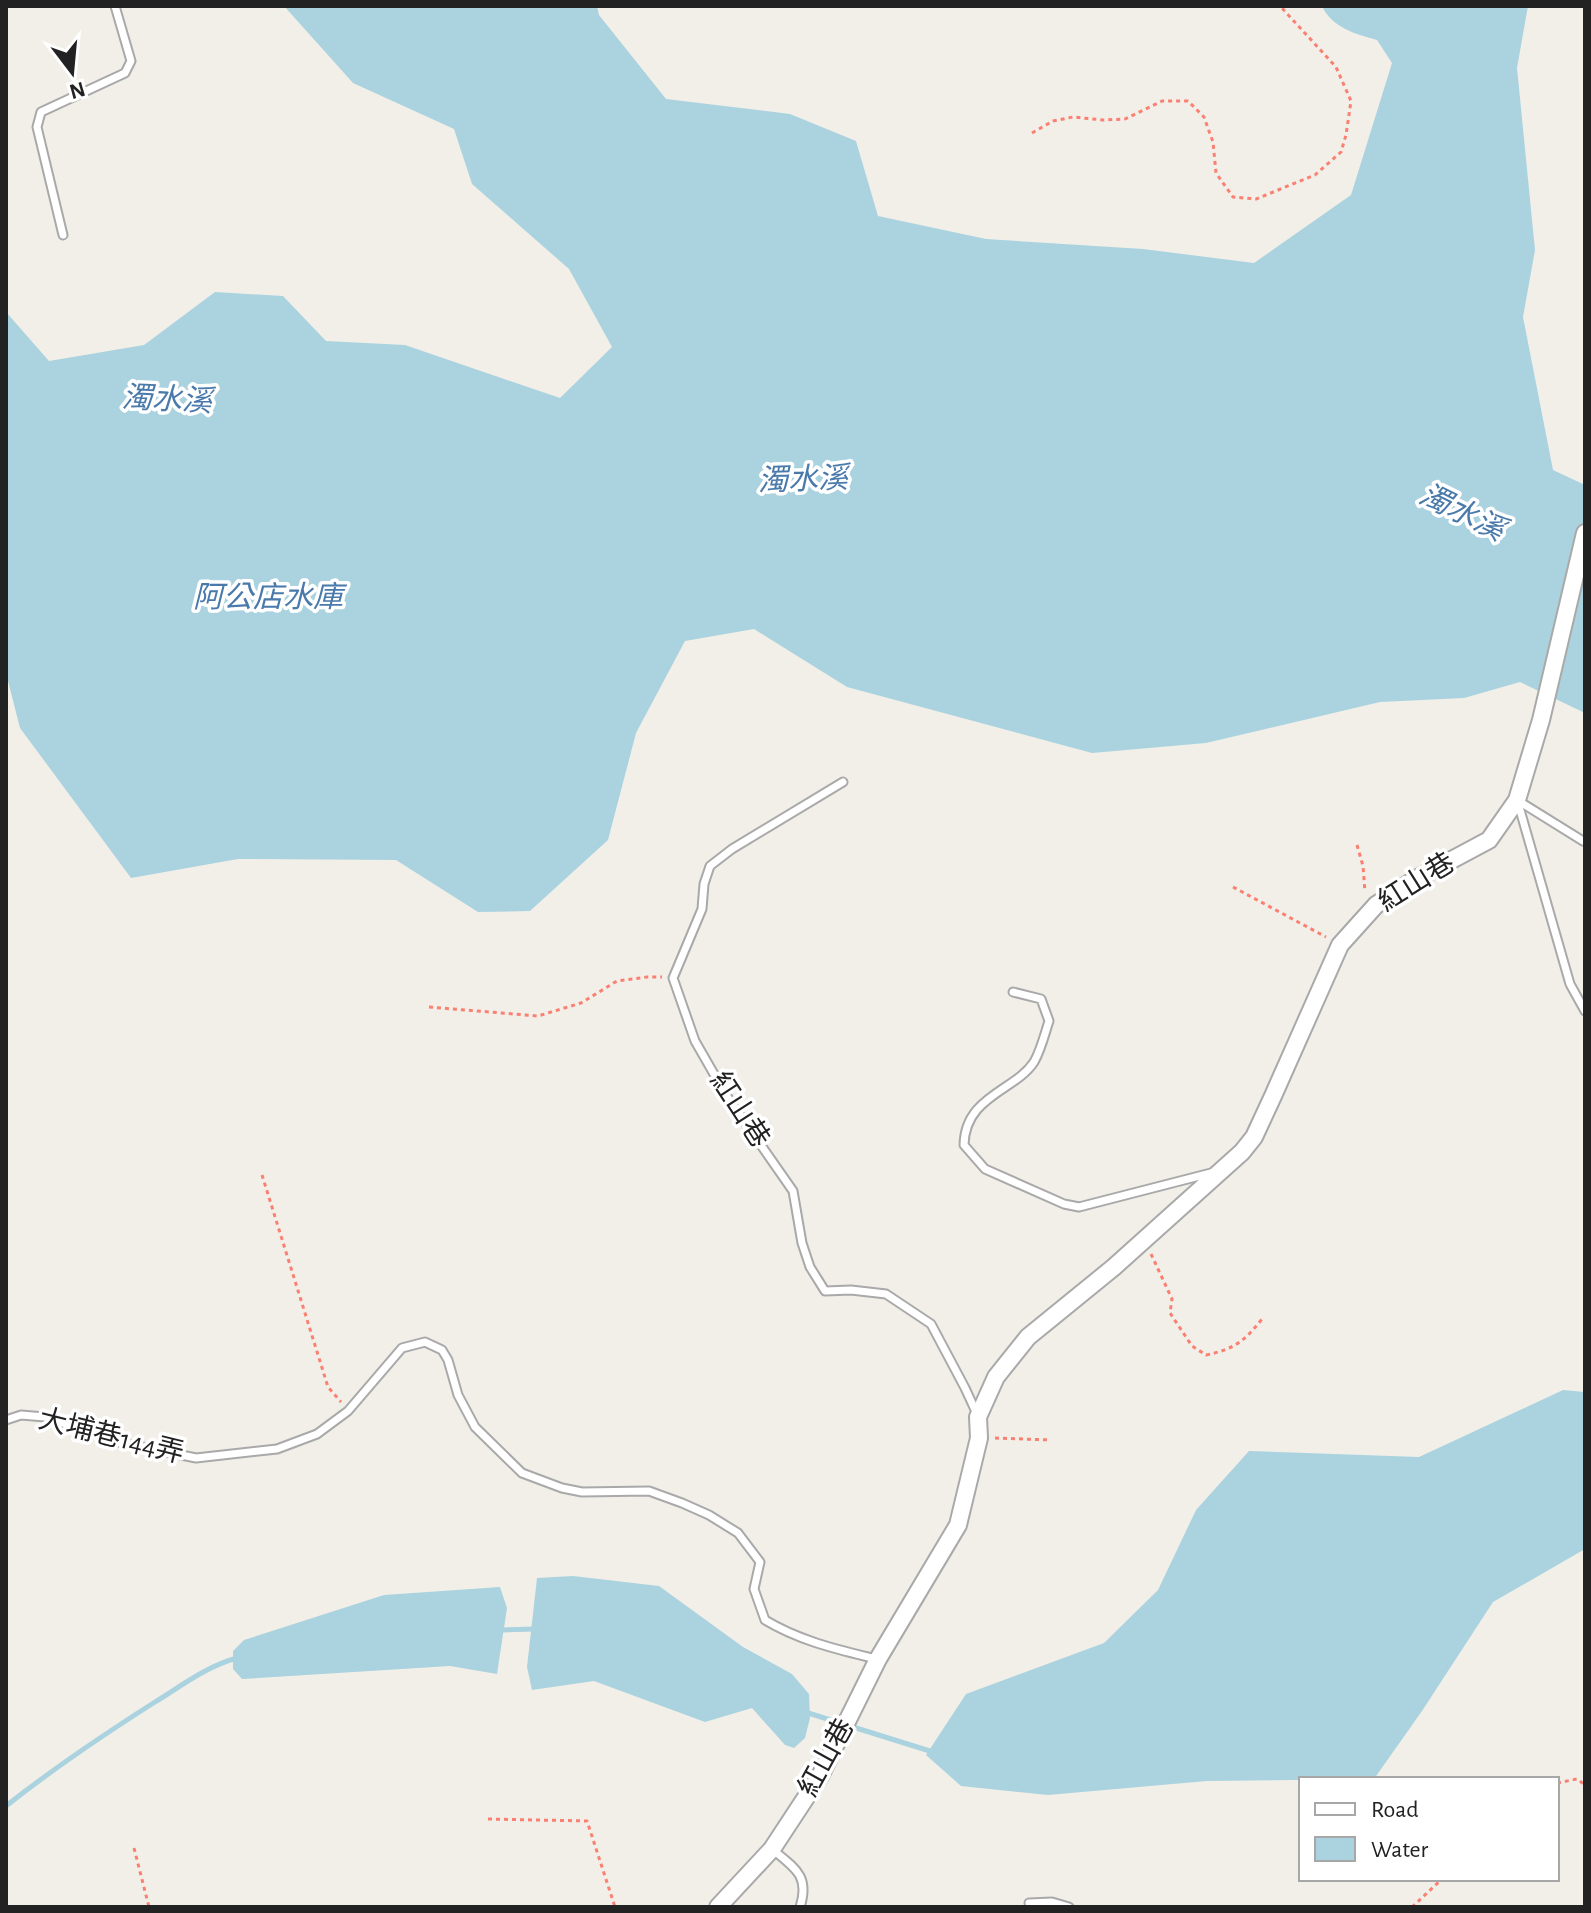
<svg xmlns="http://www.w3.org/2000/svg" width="1591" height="1913" viewBox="0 0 1591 1913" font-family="'Alegreya Sans','Noto Sans TC',sans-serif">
  <rect width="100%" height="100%" fill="#f2efe9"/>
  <g fill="#aad3df">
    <path d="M284 6H597L599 15 666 99 790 114 856 141 878 216 986 239 1143 249 1254 263 1351 195 1392 63 1377 40C1356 34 1332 28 1322 6H1528L1517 68 1535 250 1523 317 1553 470 1585 485V713L1520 682 1464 698 1380 702 1206 743 1092 753 847 687 754 629 685 641 636 733 608 840 530 911 478 912 396 860 238 859 131 878 20 728 6 673V312L49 361 144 345 215 292 283 296 326 341 405 345 560 398 612 347 569 269 472 184 454 129 353 83Z"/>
    <polygon points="1563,1390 1585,1392 1585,1549 1493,1602 1422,1711 1374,1779 1207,1781 1048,1795 961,1786 926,1755 966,1694 1104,1643 1158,1590 1196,1510 1249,1451 1419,1457"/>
    <polygon points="573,1576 659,1586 743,1647 792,1674 809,1694 810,1718 805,1738 794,1748 785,1745 752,1708 705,1722 594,1681 532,1690 527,1667 537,1578"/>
    <polygon points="500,1587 507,1608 497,1674 450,1666 242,1679 233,1669 233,1651 244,1640 384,1595"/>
  </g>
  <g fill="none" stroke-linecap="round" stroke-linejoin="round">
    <g stroke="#aad3df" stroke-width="5">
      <polyline points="500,1630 534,1629"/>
      <polyline points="805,1712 933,1752"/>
      <path d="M6 1806C54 1768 103 1735 155 1702 181 1686 207 1666 237 1658"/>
    </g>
    <defs>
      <g id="service">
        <polyline points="63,235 37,127 41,112 125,73 131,61 115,6"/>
        <polyline points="843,782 732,849 710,866 704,884 702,909 673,978 695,1041 726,1095 793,1191 802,1243 810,1267 825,1291 851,1290 886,1294 931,1324 965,1388 977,1414"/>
        <polyline points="1517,800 1583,841"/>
        <polyline points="1518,803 1570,984 1585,1011"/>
        <path d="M1013 992 1041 999 1049 1021C1045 1033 1041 1050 1034 1062 1015 1091 965 1096 964 1145L985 1169 1064 1204 1079 1207 1211 1173"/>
        <path d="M6 1420 21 1415 45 1417 118 1442 196 1458 277 1449 317 1434 348 1411 402 1348 425 1342 442 1350 448 1360 458 1395 475 1427 522 1473 562 1488 582 1492 649 1491 682 1503 709 1515 738 1533 760 1562 754 1589 765 1620C800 1641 836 1649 876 1659"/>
        <path d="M772 1849C795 1868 810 1876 800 1907"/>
        <polyline points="1029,1903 1052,1902 1069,1907"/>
      </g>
      <polyline id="tertiary" points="718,1907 772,1849 820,1776 878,1659 958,1525 979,1438 978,1417 996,1377 1028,1337 1114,1267 1242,1152 1254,1137 1273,1096 1340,945 1376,905 1416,879 1489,840 1517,800 1541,720 1585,533"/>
    </defs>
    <use href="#service" stroke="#a9a9a9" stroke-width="11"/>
    <use href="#tertiary" stroke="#a9a9a9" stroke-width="20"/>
    <g stroke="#fa8072" stroke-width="3" stroke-dasharray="4 4" stroke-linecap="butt">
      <polyline points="1032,133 1053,121 1073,117 1103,120 1125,119 1162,101 1188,101 1204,117 1213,142 1216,173 1233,197 1256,199 1315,175 1341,152 1346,135 1351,101 1336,67 1280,6"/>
      <polyline points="1357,845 1363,866 1365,892"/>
      <polyline points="1233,887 1326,937"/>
      <polyline points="429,1007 538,1016 581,1003 617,981 647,977 662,977"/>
      <polyline points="262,1175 328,1387 341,1402"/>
      <path d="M1151 1254 1172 1299 1170 1313 1192 1346 1206 1355C1234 1349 1244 1342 1262 1319"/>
      <polyline points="995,1438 1051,1440"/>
      <polyline points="1557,1783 1577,1779 1585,1785"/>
      <polyline points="488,1819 587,1821 615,1907"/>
      <polyline points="134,1848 149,1907"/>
      <polyline points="1412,1907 1442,1879"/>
    </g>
    <use href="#service" stroke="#fff" stroke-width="7"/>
    <use href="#tertiary" stroke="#fff" stroke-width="16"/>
  </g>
  <g text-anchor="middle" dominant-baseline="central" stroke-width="7" stroke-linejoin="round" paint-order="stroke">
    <g font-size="28" fill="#222" stroke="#fff">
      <text transform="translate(1417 883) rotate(-32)">紅山巷</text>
      <text transform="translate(739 1110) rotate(57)">紅山巷</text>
      <text transform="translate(111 1437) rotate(14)">大埔巷144弄</text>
      <text transform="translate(827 1758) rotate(-61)">紅山巷</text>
    </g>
    <g font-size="30" font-style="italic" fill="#4a7aab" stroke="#fff">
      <text transform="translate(167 400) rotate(3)">濁水溪</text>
      <text transform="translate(803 480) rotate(-2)">濁水溪</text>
      <text transform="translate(1462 513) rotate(26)">濁水溪</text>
      <text x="268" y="598">阿公店水庫</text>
    </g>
  </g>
  <rect width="1591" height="1913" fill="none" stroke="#222222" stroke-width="16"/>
  <rect x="1299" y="1777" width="260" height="104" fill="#ffffff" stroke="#a7a7a7" stroke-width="2"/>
  <rect x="1315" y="1803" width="40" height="12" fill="#ffffff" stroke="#a7a7a7" stroke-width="2"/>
  <text x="1371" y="1817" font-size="24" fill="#222222">Road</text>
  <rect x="1315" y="1837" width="40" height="24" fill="#aad3df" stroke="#a7a7a7" stroke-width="2"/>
  <text x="1371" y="1857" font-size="24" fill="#222222">Water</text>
  <g transform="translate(72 72) rotate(164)" stroke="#ffffff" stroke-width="6" paint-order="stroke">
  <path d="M0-6L14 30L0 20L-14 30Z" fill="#222222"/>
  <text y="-12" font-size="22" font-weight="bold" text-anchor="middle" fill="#222222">N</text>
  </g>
</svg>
